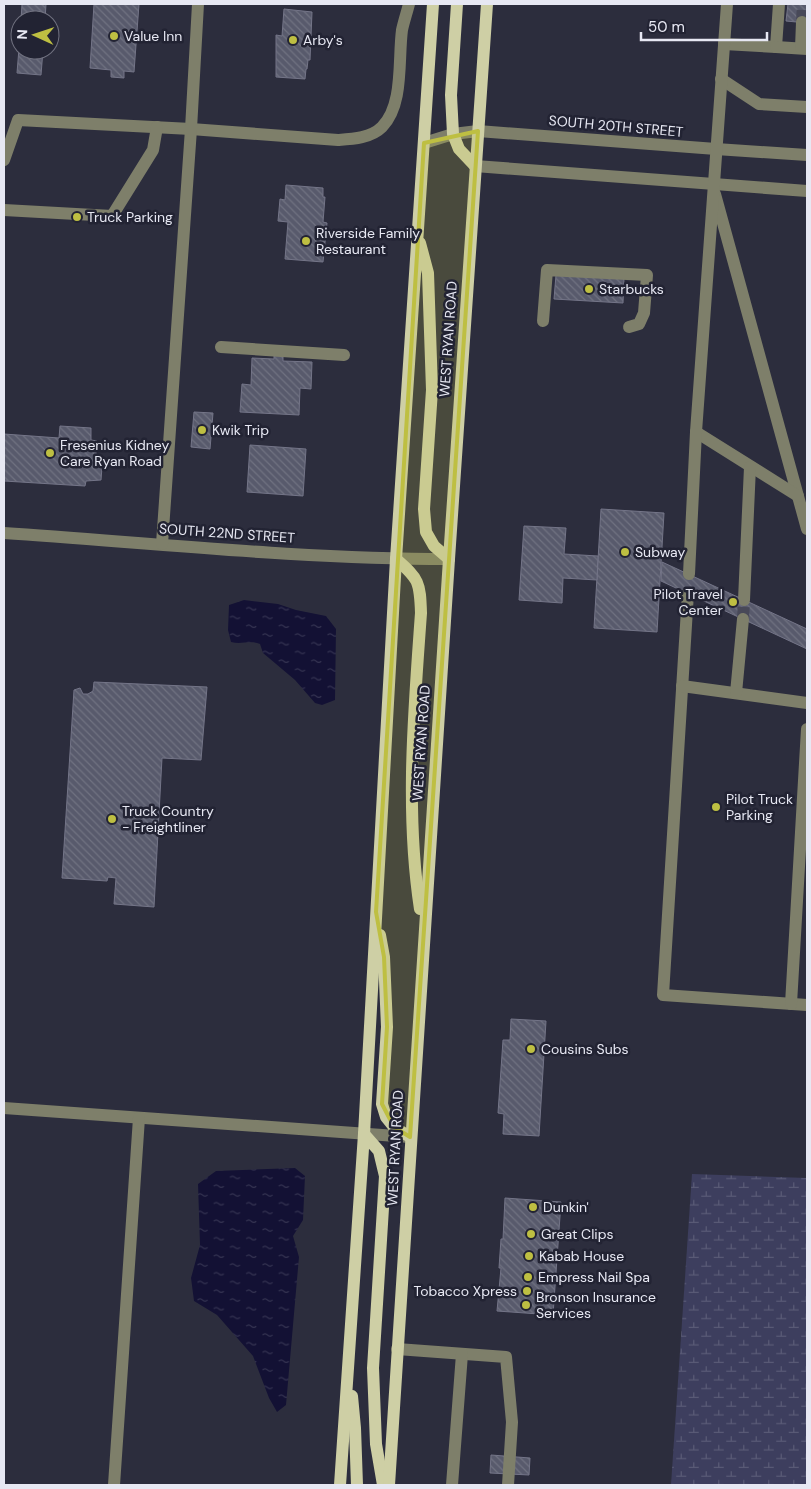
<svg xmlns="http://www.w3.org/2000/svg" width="811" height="1489" viewBox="0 0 811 1489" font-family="'DM Sans',sans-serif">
  <defs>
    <pattern id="wetland-marsh" width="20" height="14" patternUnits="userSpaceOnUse" patternTransform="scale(1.25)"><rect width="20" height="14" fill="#3d3e5e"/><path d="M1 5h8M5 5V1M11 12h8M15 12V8" fill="none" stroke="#595a76"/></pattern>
    <pattern id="water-ripples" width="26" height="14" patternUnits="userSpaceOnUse" patternTransform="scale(1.25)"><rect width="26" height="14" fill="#131134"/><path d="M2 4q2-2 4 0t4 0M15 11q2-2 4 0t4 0" fill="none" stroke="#353452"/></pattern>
    <pattern id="building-back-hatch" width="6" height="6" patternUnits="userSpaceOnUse" patternTransform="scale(1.25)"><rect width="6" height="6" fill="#585a6c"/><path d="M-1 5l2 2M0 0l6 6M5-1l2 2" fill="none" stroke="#707281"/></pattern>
  </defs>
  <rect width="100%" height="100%" fill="#2c2d3d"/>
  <polygon fill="url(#wetland-marsh)" points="692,1174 807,1178 807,1485 671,1485"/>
  <g fill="url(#water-ripples)">
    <path d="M244 600 278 604 296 610 326 616 336 629 335 700 322 705 315 703 295 680 263 653 260 644C250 640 241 645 231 642L228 630 229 605Z"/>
    <polygon points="295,1168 305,1176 303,1220 293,1236 299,1257 286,1405 277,1412 269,1398 253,1356 217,1315 194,1301 191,1278 200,1245 198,1184 216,1171"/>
  </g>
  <g fill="url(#building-back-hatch)" stroke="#747588">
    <polygon points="22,4 46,4 45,20 21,20"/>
    <polygon points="94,4 139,4 134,72 124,71 124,78 111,77 111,70 90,68"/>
    <polygon points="788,4 807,4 807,23 786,21"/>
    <polygon points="284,9 312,12 310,60 308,60 307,69 306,69 305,79 276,77 276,35 282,36"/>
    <polygon points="20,36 20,50 43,50 41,75 17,73"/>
    <polygon points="286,185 323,188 323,197 325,197 323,222 327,223 323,262 285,259 288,222 278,221 280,199 285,200"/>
    <polygon points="556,275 624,278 623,303 554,299"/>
    <polygon points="274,355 283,356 283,361 312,362 311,389 300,388 299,415 240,412 242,384 251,385 252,358 274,359"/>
    <polygon points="194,412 213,413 210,449 191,447"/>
    <polygon points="60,426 91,428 91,440 97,441 95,466 102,467 101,480 86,481 85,486 4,481 4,434 59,438"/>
    <polygon points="250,445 306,449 303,496 247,492"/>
    <polygon points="601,509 664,513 657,632 594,628"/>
    <polygon points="524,526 566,528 564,554 598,556 597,580 563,578 562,603 519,600"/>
    <polygon points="662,562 807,629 807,649 661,581"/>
    <polygon points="94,682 207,687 201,760 162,758 154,907 114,904 116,878 108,877 107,881 62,878 74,690 80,688 83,694 88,694 93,691"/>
    <polygon points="511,1019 546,1021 539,1136 503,1134 504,1114 498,1113 503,1040 510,1040"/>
    <polygon points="505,1198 561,1202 553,1315 497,1311 501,1268 499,1268 501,1239 503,1239"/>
    <polygon points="491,1455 530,1458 529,1475 490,1473"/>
  </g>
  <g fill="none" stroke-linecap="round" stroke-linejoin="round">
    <g stroke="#484958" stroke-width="12" stroke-dasharray="12 6" stroke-linecap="butt">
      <polyline points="802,22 803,4"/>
      <polyline points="743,619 744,600"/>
    </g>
    <g stroke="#7e7f6a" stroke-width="12">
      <polyline points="724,44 776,47 779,4"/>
      <polyline points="776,47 807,49"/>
      <polyline points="801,48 802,22"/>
      <polyline points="721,79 759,104 807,107"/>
      <polyline points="424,143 453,134 478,131 716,149 807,155"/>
      <path d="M4 160 18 120 191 129 338 140C353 139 371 138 382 127 404 105 398 60 402 30 404 21 407 12 409 4"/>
      <polyline points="475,166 807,191"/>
      <polyline points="715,194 807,529"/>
      <polyline points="4,210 112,216 153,150 157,127"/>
      <polyline points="543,321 547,270 647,275 644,313 639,324 629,327"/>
      <polyline points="221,347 344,355"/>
      <polyline points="696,432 798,496"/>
      <path d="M4 533C152 543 300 559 449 559"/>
      <polyline points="162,544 191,129 198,4"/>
      <polyline points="689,574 696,432 727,4"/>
      <polyline points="688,593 663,995 807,1005"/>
      <polyline points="744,600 750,467"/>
      <polyline points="682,686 807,703"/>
      <polyline points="736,693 743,619"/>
      <polyline points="791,1004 807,729"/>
      <polyline points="4,1108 410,1137"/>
      <polyline points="397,1349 506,1357 512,1422 508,1485"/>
      <polyline points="114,1485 139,1118"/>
      <polyline points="452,1485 462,1354"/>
    </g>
    <g stroke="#cecfa5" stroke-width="12">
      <polyline points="457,4 451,95 453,134 459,149 475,166"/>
      <polyline points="420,243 428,273 432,390 424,509 426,532 434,546 449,559"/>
      <path d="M396 559C419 579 420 582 421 613 414 711 405 811 420 909"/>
      <polyline points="380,935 384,957 387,1027 382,1104 386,1117 394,1127 410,1137"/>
      <polyline points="364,1134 379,1151 385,1176 373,1368 376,1444 383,1485"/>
      <polyline points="352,1396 355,1428 357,1485"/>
      <polyline points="340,1485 364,1134 396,559 433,4"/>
      <polyline points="389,1485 449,559 487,4"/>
    </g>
  </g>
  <path fill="#bebf42" fill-opacity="0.2" stroke="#bebf42" stroke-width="4" stroke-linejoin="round" d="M478 131 410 1137 394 1127 382 1104 387 1027 384 957 376 912 424 143Z"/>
  <g fill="#bebf42" stroke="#222333" stroke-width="2">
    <circle cx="114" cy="36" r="5"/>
    <circle cx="293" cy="40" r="5"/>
    <circle cx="77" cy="217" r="5"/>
    <circle cx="306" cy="241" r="5"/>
    <circle cx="589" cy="289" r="5"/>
    <circle cx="202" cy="430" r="5"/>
    <circle cx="50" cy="453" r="5"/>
    <circle cx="625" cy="552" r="5"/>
    <circle cx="733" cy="602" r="5"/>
    <circle cx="716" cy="807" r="5"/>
    <circle cx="112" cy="819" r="5"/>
    <circle cx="531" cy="1049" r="5"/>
    <circle cx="533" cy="1207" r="5"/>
    <circle cx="531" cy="1234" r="5"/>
    <circle cx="529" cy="1256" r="5"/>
    <circle cx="528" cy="1277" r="5"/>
    <circle cx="527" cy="1291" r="5"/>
    <circle cx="526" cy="1305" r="5"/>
  </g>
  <g text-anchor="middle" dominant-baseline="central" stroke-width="5" stroke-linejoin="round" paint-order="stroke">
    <g font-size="14" fill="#e7e8f3" stroke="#222333" text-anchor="start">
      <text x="124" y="36">Value Inn</text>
      <text x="303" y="40">Arby's</text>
      <text x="87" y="217">Truck Parking</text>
      <text x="316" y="233">Riverside Family<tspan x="316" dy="16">Restaurant</tspan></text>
      <text x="599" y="289">Starbucks</text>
      <text x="212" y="430">Kwik Trip</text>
      <text x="60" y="445">Fresenius Kidney<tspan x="60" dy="16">Care Ryan Road</tspan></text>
      <text x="635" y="552">Subway</text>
      <text x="723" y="594" text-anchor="end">Pilot Travel<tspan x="723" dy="16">Center</tspan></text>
      <text x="726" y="799">Pilot Truck<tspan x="726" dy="16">Parking</tspan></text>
      <text x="122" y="811">Truck Country<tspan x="122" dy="16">- Freightliner</tspan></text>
      <text x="541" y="1049">Cousins Subs</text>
      <text x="543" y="1207">Dunkin'</text>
      <text x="541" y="1234">Great Clips</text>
      <text x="539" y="1256">Kabab House</text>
      <text x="538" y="1277">Empress Nail Spa</text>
      <text x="517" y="1291" text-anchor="end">Tobacco Xpress</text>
      <text x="536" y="1297">Bronson Insurance<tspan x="536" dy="16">Services</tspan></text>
    </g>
    <g font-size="14" fill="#e7e8f3" stroke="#222333">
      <text transform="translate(616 126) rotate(5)">SOUTH 20TH STREET</text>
      <text transform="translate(448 339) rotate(-86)">WEST RYAN ROAD</text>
      <text transform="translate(227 533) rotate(4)">SOUTH 22ND STREET</text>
      <text transform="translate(421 743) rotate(-86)">WEST RYAN ROAD</text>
      <text transform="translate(395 1148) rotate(-87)">WEST RYAN ROAD</text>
    </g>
  </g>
  <rect width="811" height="1489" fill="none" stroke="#e7e8f3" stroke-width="10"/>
  <g transform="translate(35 35) rotate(273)"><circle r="24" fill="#222333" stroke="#717280"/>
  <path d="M0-4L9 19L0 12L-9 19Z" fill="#bebf42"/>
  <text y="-8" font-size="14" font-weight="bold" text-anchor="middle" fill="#e7e8f3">N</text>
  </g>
  <path d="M641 32v8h126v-8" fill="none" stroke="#e7e8f3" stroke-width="2.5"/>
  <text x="648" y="32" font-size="15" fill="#e7e8f3" stroke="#222333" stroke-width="4" paint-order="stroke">50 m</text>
</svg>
